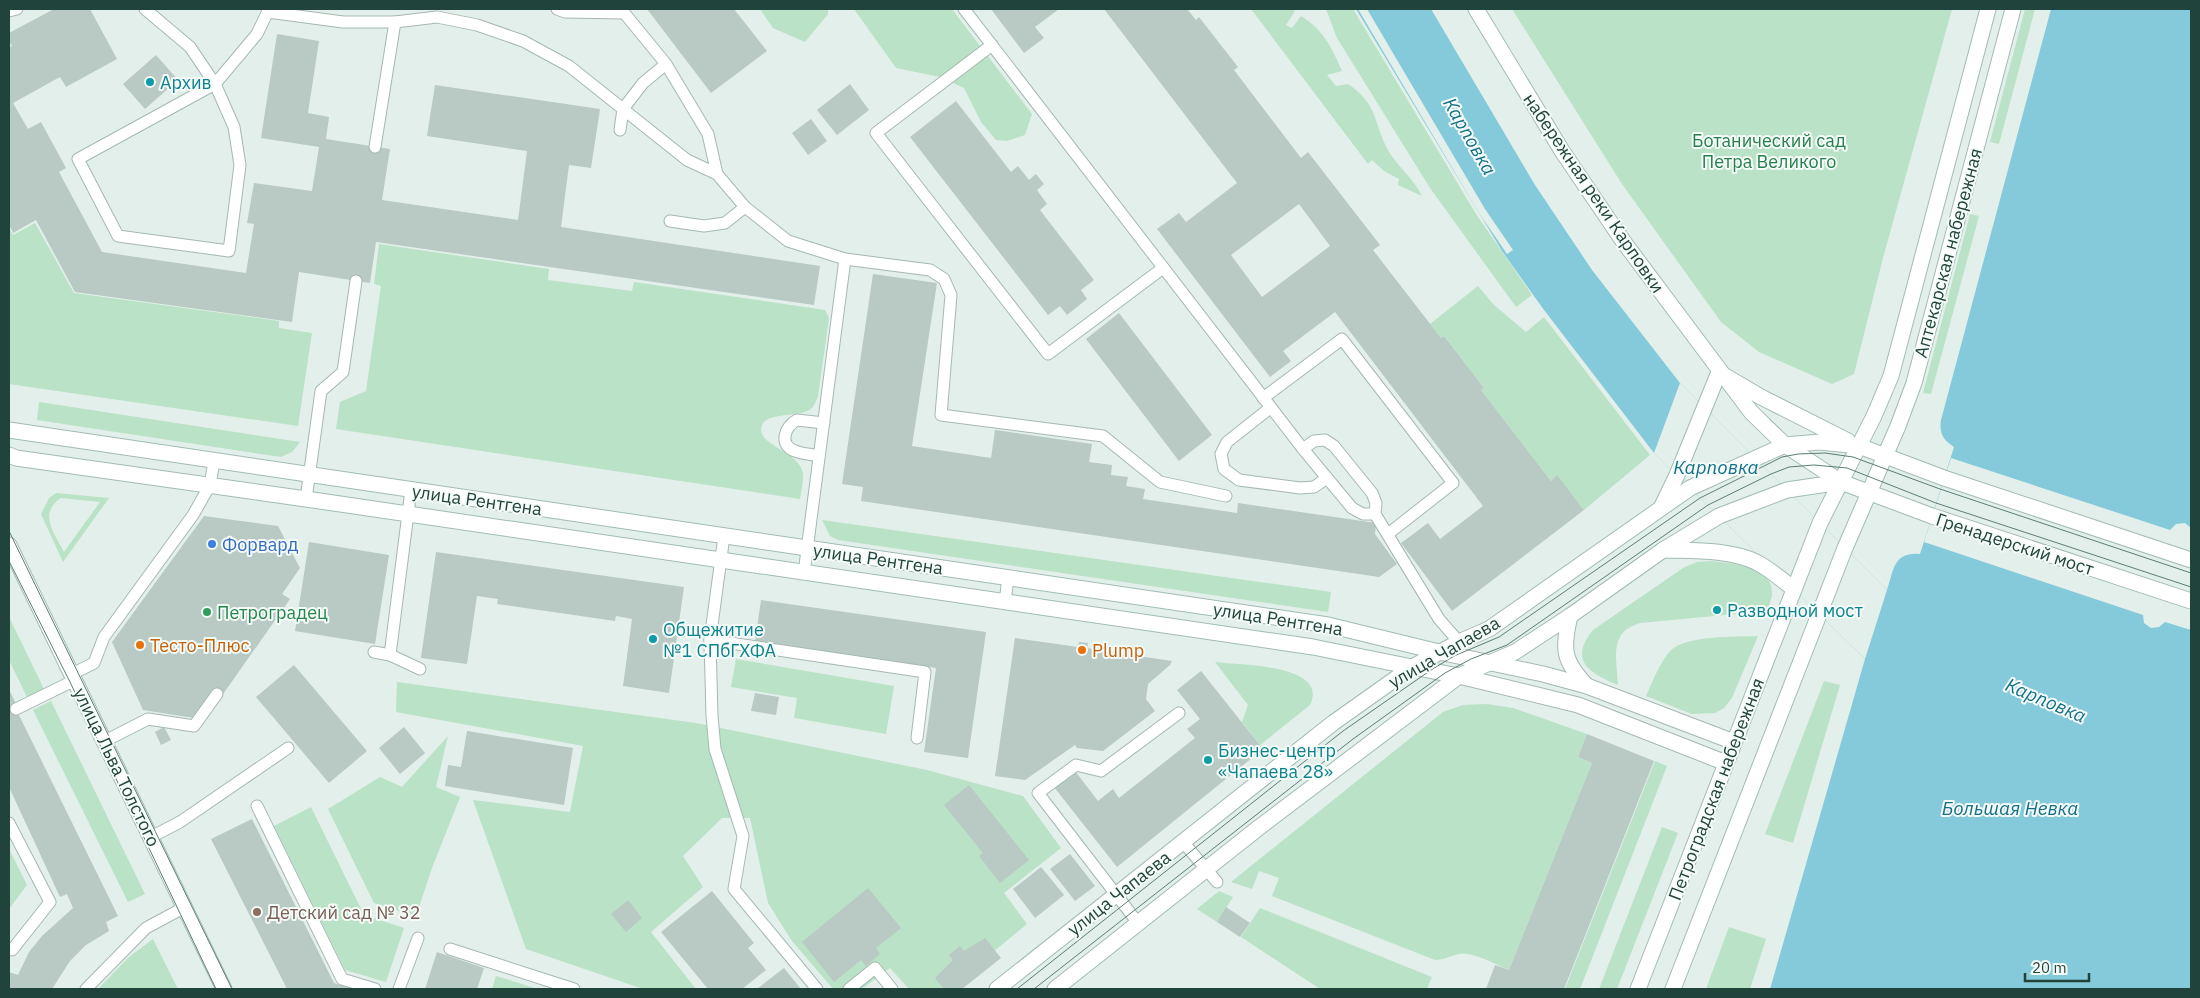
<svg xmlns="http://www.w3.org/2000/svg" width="2200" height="998" viewBox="0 0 2200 998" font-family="'IBM Plex Sans',sans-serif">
  <rect width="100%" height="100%" fill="#e3efea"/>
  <g fill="#bae2c6" fill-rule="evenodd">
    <polygon points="760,9 828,9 828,14 805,42 773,28"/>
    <polygon points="854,9 952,9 1032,114 1025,135 1007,141 996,140 981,122 964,88 940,77 896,68"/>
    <path d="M1251 9H1292L1295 11 1286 25 1292 28 1301 16C1323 29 1332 48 1342 71L1327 75 1336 86 1348 84C1380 106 1372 122 1389 152 1399 168 1414 179 1422 196L1398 185 1399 179 1384 171 1372 160 1368 164Z"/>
    <polygon points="1326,9 1353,9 1476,214 1532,295 1516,307 1430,188 1337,38"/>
    <polygon points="1512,9 1952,9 1883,258 1854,374 1832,384 1759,352 1721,322 1622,184"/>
    <polygon points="2025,9 2035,9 1999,144 1990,142"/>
    <polygon points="1970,214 1979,216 1931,394 1923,393"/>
    <polygon points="35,223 74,293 279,321 279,328 312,333 298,426 9,384 9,228 13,235"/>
    <path d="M379 244 549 269 548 280 632 291 634 282 825 310 829 318 818 396C817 399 815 404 813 407 802 420 761 409 761 430 762 446 799 452 803 473 804 480 801 491 800 499L336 429 340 402 366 391 381 286 374 284Z"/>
    <polygon points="1478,286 1493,304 1526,332 1544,317 1650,455 1584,510 1557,476 1551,481 1481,390 1484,388 1444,336 1441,338 1430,324"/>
    <polygon points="39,402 300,442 292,452 281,457 37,420"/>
    <path d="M56 493 109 498 63 562 41 514 49 498ZM61 498 100 502 64 552C54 533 38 513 61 498Z"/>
    <polygon points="822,520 1331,592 1328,612 838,540 830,536"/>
    <path d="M1712 561C1733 564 1774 565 1772 595 1771 600 1769 606 1767 611L1640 623C1608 632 1617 658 1618 685 1590 673 1568 661 1593 630L1683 568 1697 562Z"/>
    <polygon points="9,617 44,689 27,697 9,660"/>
    <path d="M1758 636 1732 698 1724 708 1715 713 1692 714 1646 696C1653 681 1659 664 1670 651 1686 635 1735 637 1758 636Z"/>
    <polygon points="736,659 894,686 886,734 794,718 797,698 731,687"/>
    <path d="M1215 662C1238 665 1330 664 1310 705L1260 745 1242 722 1248 705Z"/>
    <polygon points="1824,681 1840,685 1793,843 1765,834"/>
    <polygon points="397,682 696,723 927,770 1023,796 1061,848 1004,893 1027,924 948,989 909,989 890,968 862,989 833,989 792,941 768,903 750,818 722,818 683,856 703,887 651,932 696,989 643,989 526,949 473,800 570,812 583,746 396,712"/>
    <polygon points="51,701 145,894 128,902 33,710"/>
    <path d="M1487 704 1513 708 1587 734 1578 757 1592 763 1509 970C1496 965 1472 951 1459 954 1450 956 1444 960 1435 960L1272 896 1279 878 1259 871 1252 889 1231 882 1443 712 1463 705Z"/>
    <polygon points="448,736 436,787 460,797 432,868 416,916 374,903 328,809 380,777 402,787"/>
    <polygon points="1655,761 1667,766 1580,989 1565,989"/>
    <polygon points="311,807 364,915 404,928 386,982 345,970 274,826"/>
    <polygon points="1662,827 1678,833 1617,989 1599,989"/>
    <polygon points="9,849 27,885 9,909"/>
    <polygon points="1219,891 1233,897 1217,922 1197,909"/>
    <polygon points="1260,908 1432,977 1427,989 1320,989 1241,937"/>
    <polygon points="1729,927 1766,939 1750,989 1706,989"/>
    <polygon points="153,939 178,989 98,989 129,957"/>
    <polygon points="496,976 538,989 492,989"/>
  </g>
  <path fill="#85cada" d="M1356 9H1431L1535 185 1592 270 1680 383 1887 590C1894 570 1893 552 1920 554L1954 447C1943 440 1939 433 1941 420L2051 9H2191V989H1770L1865 659 1654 453 1544 310 1502 251Z"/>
  <g fill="#e3efea">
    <polygon points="1358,9 1367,9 1485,209 1513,250 1507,254 1479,213"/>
    <polygon points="1680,383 1887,590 1865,659 1654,453"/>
    <polygon points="1951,458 2170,530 2176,524 2185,523 2191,528 2191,630 2165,622 2159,627 2151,628 2144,623 2143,615 1924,542"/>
  </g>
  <g fill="#b8cac3" fill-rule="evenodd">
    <polygon points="54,9 90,9 117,59 66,87 60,77 13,103 28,129 41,122 66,168 59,172 102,252 246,273 254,224 247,223 254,183 312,191 319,147 261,138 277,34 319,41 308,113 329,117 326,139 390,149 382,200 518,220 527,151 427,136 435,85 600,109 591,168 569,165 561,227 820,266 814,305 376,242 370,283 299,272 292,322 75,292 36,220 13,233 9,224 9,48 12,46 9,41 9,33"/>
    <polygon points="647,9 734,9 767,51 711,93"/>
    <polygon points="991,9 1059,9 1035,27 1044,38 1024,53"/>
    <path d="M1104 9H1187L1196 20 1199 17 1238 67 1234 70 1301 158 1308 152 1380 245 1373 250 1441 338 1444 336 1484 388 1481 390 1551 481 1557 475 1584 510 1452 611 1401 543 1428 523 1440 539 1483 506 1335 312 1283 351 1291 361 1270 377 1157 229 1179 213 1186 222 1237 183ZM1299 204 1330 246 1262 297 1231 255Z"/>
    <polygon points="156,55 178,80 145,109 123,84"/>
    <polygon points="850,84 869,110 837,135 817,110"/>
    <polygon points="956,101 1011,172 1018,166 1029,180 1036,174 1044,184 1037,190 1047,204 1040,210 1094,280 1081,290 1087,299 1067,315 1060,306 1048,315 910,137"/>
    <polygon points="811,119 827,141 808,155 792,133"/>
    <polygon points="873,274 937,283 912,446 991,458 995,430 1092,444 1089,462 1112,465 1111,475 1128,477 1126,486 1145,489 1143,499 1237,513 1238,503 1376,523 1375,534 1397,564 1379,577 861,501 863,487 842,484"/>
    <polygon points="1119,313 1212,435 1179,461 1086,339"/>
    <polygon points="204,516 278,526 300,568 282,594 290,599 221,697 194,718 143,710 112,642"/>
    <polygon points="309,542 389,555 375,644 295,631"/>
    <polygon points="436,552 684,587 669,693 623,686 632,619 616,616 615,621 497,604 498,599 477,596 467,664 421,658"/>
    <polygon points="761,600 986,632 968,758 924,752 936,668 755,642"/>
    <polygon points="1015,638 1078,647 1079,642 1088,643 1087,648 1121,653 1122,647 1132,648 1131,655 1172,661 1170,665 1148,684 1146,699 1155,711 1103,751 1077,748 1075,745 1025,780 995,776"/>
    <polygon points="294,665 367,751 329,783 256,697"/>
    <polygon points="1201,671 1263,749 1117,867 1054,787 1075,771 1098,801 1113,789 1119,798 1195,738 1187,729 1200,719 1177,690"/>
    <polygon points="9,689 16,704 14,705 118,916 106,922 109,931 86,945 70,961 52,989 9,989 9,972 18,975 29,952 42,936 73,908 67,894 60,897 9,787"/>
    <polygon points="755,693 779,697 776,715 751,711"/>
    <polygon points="164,727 171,740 161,745 155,732"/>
    <polygon points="404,727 425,753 400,774 379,748"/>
    <polygon points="467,731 573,748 564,805 445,786 448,765 461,767"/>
    <polygon points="1587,734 1654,761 1564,989 1486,989 1495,965 1509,970 1592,763 1578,757"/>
    <polygon points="969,785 1029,860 1000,883 979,856 983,853 944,805"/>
    <polygon points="252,819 334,983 352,989 287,989 211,839"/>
    <polygon points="1070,854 1095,886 1075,901 1050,869"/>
    <polygon points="1041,867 1064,895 1035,918 1013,889"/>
    <polygon points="868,888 901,928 876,948 880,954 866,966 861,960 834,982 802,942"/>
    <polygon points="712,891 754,943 748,948 766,970 742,989 708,989 661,932"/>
    <polygon points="628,900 642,918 626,932 611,914"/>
    <polygon points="1226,907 1250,923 1240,937 1217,922"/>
    <polygon points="985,938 1001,958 962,989 944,989 935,978 953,960 949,955 960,946 964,951"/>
    <polygon points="437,952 484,968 477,989 425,989"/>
    <polygon points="784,968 801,989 757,989"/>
  </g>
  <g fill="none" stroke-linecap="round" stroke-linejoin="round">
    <defs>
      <g id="lane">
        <polyline points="145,9 190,47 215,84 257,34 269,9"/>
        <polyline points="557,9 565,12 624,13"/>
        <polyline points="621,9 666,64 708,134 717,174"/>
        <polyline points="964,9 1303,449 1352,508 1363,514 1375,514"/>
        <polyline points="9,11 17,9"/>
        <polyline points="268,12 343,22 395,22 437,17 477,25 523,41 569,66 687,160 717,174 745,207 788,241 845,259 930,270 944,279 951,295 941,415 1103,436 1160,482 1226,496"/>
        <polyline points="992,45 876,133 1048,354 1163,268"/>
        <polygon points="215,84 234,127 240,165 229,251 118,236 78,159"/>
        <polyline points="620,130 623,109 643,83 666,64"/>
        <polyline points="375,147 395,22"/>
        <polyline points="670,221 704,226 725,223 745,207"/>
        <polyline points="1263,398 1342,339 1453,483 1388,534"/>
        <polyline points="1270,408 1227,442 1221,454 1224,469 1239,480 1300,488 1314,487 1327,478"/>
        <polyline points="1303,449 1314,441 1325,440 1334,446 1372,493 1376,503 1375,514 1439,619 1459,642"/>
        <path d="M819 456C811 454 802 454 795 451 778 445 785 426 797 420L824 423"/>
        <polyline points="306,499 321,391 343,372 356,281"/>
        <polyline points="724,536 710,640 712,716 715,749 743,836 734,889 817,989"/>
        <polyline points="804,573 845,259"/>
        <polyline points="1005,602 1008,578"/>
        <polyline points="710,640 925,672 917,738"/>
        <polyline points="374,652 390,655 420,669"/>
        <polyline points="390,655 411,490"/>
        <polyline points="72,674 94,663 104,637 193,515 210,485 214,461"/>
        <polyline points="16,709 75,680"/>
        <polyline points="105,741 148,719 194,726 217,694"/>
        <polyline points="257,806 342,979 375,989"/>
        <polyline points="9,823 50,902 12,950 9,949"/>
        <polyline points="151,837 180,822 288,748"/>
        <polyline points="1183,842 1217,882"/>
        <polyline points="1138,923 1038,793 1076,765 1101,771 1179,713"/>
        <polyline points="450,949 574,989"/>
        <polyline points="86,989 146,928 185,907"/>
        <polyline points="399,989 418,938"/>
        <polyline points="849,989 875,968 892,989"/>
      </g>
      <g id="street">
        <path d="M1570 616C1562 649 1563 661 1587 686"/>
        <polyline points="1439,652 1543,674 1587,686 1734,742"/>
        <polyline points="1412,667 1459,676 1578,705 1726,763"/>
      </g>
      <g id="secondary">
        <polyline points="1476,9 1562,151 1623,241 1751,412 1785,445 1841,482 1932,516 2191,601"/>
        <polyline points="1727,377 1761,397 1848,441"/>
        <polyline points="9,430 1328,625 1439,652"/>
        <polyline points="9,455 16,458 306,499 1313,647 1412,667"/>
        <polyline points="1662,506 1677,475 1719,372"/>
        <polyline points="9,545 224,989"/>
        <path d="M1663 550C1693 551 1728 549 1756 562 1770 569 1782 580 1794 589"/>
        <polyline points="997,989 1333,723 1412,667 1459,642 1489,629 1690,488 1785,445 1820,442 1859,446 1944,478 2191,560"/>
        <polyline points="1055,989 1257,829 1459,676 1515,652 1570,616 1663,550 1719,516 1787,490 1841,482"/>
        <polyline points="1638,989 1820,523 1874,416 1891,376 1988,9"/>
        <polyline points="1673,989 1845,548 1898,426 1914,383 2013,9"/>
      </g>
    </defs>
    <use href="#lane" stroke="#a5b8b2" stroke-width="13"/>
    <use href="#street" stroke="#a5b8b2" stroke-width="17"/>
    <use href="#secondary" stroke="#a0bcb3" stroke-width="17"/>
    <use href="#lane" stroke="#fff" stroke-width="11"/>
    <use href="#street" stroke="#fff" stroke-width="15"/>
    <use href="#secondary" stroke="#fff" stroke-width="15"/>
    <g stroke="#5b7e76" stroke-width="1">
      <polyline points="9,531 232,989"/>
      <polyline points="9,561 70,682 216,989"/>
      <polyline points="1017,989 1343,731 1431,670 1454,656 1499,637 1700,498 1782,457 1798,454 1825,453 1853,457 1940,489 2191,573"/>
      <polyline points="1034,989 1353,739 1445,673 1471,659 1507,645 1708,505 1771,474 1789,467 1814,465 1847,468 1936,503 2191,587"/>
    </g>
  </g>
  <g fill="#0f9aa8" stroke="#f5fbf8" stroke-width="2">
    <circle cx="150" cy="82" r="5"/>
    <circle cx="1717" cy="610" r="5"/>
    <circle cx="653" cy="639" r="5"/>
    <circle cx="1208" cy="760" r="5"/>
  </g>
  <circle fill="#3f7fe0" stroke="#f5fbf8" stroke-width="2" cx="212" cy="544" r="5"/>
  <circle fill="#2e9e5b" stroke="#f5fbf8" stroke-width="2" cx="207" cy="612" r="5"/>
  <g fill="#e8710a" stroke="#f5fbf8" stroke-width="2">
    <circle cx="140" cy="645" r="5"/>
    <circle cx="1082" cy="650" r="5"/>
  </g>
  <circle fill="#8d6e63" stroke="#f5fbf8" stroke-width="2" cx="257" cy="912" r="5"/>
  <g text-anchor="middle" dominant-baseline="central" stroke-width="4" stroke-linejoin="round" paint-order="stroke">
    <g font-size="18" fill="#0d838f" stroke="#f5fbf8" text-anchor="start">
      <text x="160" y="82">Архив</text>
      <text x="1727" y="610">Разводной мост</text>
      <text x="663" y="629">Общежитие<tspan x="663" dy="21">№1 СПбГХФА</tspan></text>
      <text x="1218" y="750">Бизнес-центр<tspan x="1218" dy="21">«Чапаева 28»</tspan></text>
    </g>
    <g font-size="18" fill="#257f4b" stroke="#f5fbf8">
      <text x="1769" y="140">Ботанический сад<tspan x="1769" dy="21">Петра Великого</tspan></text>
    </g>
    <g font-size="18" fill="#20433b" stroke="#f5fbf8">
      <text transform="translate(1594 193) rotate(56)">набережная реки Карповки</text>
      <text transform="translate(1948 253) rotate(-75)">Аптекарская набережная</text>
      <text transform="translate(477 500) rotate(8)">улица Рентгена</text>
      <text transform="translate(2015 544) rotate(18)">Гренадерский мост</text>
      <text transform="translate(878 559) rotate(8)">улица Рентгена</text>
      <text transform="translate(1278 619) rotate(9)">улица Рентгена</text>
      <text transform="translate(1444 652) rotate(-30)">улица Чапаева</text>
      <text transform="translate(117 767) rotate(64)">улица Льва Толстого</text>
      <text transform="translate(1716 789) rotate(-69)">Петроградская набережная</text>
      <text transform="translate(1119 893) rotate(-38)">улица Чапаева</text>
    </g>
    <g font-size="18" fill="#366cbe" stroke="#f5fbf8" text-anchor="start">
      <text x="222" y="544">Форвард</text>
    </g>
    <g font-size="18" fill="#27864d" stroke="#f5fbf8" text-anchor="start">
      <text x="217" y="612">Петроградец</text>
    </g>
    <g font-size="18" fill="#c56008" stroke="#f5fbf8" text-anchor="start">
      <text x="150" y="645">Тесто-Плюс</text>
      <text x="1092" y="650">Plump</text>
    </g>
    <g font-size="18" fill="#785e54" stroke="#f5fbf8" text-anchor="start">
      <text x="267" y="912">Детский сад № 32</text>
    </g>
    <g font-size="19" font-style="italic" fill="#126f87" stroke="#f5fbf8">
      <text transform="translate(1470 136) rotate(60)">Карповка</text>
      <text x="1716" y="467">Карповка</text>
      <text transform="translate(2046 700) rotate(23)">Карповка</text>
      <text x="2010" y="808">Большая Невка</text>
    </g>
  </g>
  <rect width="2200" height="998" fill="none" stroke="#20433b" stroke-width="20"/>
  <path d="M2025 973v8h64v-8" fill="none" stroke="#20433b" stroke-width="2.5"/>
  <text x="2032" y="973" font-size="15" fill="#20433b" stroke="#f5fbf8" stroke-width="4" paint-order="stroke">20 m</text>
</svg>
